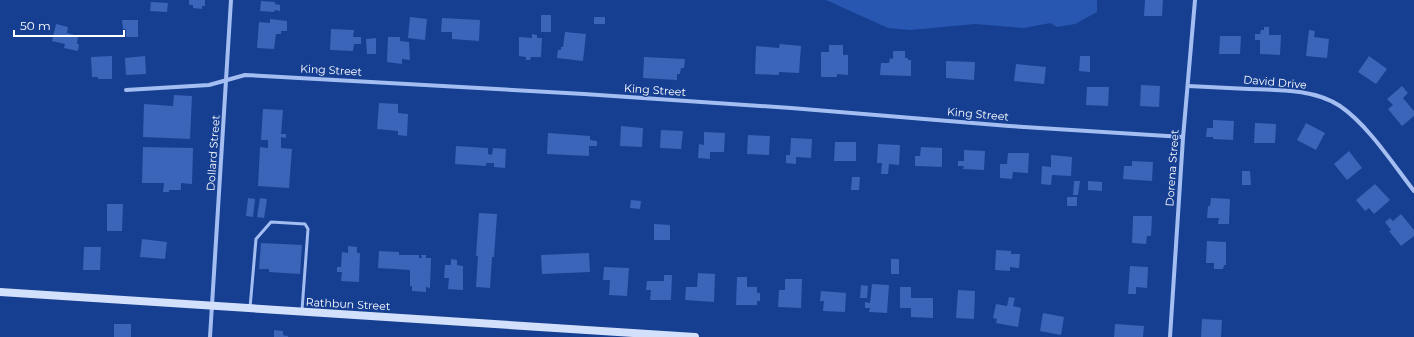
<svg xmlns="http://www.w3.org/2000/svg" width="1414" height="337" viewBox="0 0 1414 337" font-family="Montserrat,sans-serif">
  <rect width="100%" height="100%" fill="#163f92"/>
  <polygon fill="#2857b1" points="826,0 1097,0 1097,12 1075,24 1057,27 1050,23 1024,28 975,24 910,30 888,28"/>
  <g fill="#3a65b9">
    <polygon points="189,0 205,0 205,6 202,6 202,9 193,8 193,5 189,5"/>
    <polygon points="1145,0 1163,0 1162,16 1144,16"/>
    <polygon points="261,1 275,2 275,4 280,5 280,11 275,10 274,12 260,11"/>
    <polygon points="151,2 168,3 167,12 150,11"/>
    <rect x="541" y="15" width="10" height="17"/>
    <polygon points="410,17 427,19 425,40 408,38"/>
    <rect x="594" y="17" width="11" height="7"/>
    <polygon points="442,18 480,20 479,41 452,39 452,32 441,32"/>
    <polygon points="270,19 287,21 287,31 281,31 281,34 276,34 274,49 257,48 259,22 270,23"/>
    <polygon points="122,20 138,20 138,37 126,37 126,29 123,29"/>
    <polygon points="56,24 68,27 67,33 78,36 77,44 79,44 78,51 64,48 65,44 52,41"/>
    <polygon points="1264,27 1269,27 1269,35 1281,35 1280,55 1260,54 1260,40 1255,40 1255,34 1260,34 1261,30 1264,30"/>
    <polygon points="331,29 354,30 353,37 361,37 361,44 354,44 353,51 330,50"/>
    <polygon points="1309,30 1315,31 1314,37 1329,39 1327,58 1306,56"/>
    <polygon points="565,32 586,34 583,61 557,58 558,50 561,50 561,47 563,47"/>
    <polygon points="532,34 537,35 537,38 542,38 541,57 531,57 530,60 526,60 526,57 519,56 519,37 532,38"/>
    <polygon points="1220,36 1241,36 1240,54 1219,54"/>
    <polygon points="388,37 400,37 400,41 409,42 410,60 402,59 402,64 387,62"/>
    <polygon points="376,38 376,54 367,54 366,39"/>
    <polygon points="780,44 801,46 799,73 779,72 779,75 755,74 756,46 779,48"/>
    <polygon points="829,45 843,45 843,55 848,55 848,75 837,74 837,77 821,77 821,52 829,52"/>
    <polygon points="893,51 905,51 905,58 908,58 908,60 911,60 911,76 880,75 881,63 889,63 890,58 893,59"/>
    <polygon points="112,56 112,79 98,79 98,77 92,77 91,57"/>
    <polygon points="145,56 146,74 126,75 125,58"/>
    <polygon points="1080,56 1090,56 1090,72 1079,71"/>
    <polygon points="1369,56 1387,69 1376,84 1358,72"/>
    <polygon points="644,57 685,59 684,68 681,68 680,74 677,74 677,80 643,78"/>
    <polygon points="946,61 975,62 974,80 946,78"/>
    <polygon points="1016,64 1046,67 1044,84 1014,81"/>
    <polygon points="1141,85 1160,86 1159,107 1140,106"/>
    <polygon points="1402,86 1408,93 1403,98 1414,111 1414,116 1402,126 1388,109 1393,105 1387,99"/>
    <polygon points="1087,87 1109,87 1108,106 1086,105"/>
    <polygon points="174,95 192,96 190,139 143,137 144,104 173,106"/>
    <polygon points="379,103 398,104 398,113 408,114 407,136 398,135 398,131 377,129"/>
    <polygon points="263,109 283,110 281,134 286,134 286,138 281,137 281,148 292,149 289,188 258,186 260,147 268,148 268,140 261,140"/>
    <polygon points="1213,120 1234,121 1233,140 1213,139 1213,137 1206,137 1207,128 1213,128"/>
    <polygon points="1255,123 1276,124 1275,143 1254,143"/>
    <polygon points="1306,123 1325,133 1316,150 1297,140"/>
    <polygon points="621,126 643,128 642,147 620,146"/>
    <polygon points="661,130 683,131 681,149 660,148"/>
    <polygon points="704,132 725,133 724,152 710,152 710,159 698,158 699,144 704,145"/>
    <polygon points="548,133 590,136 590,140 597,141 597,146 589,146 589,156 547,154"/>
    <polygon points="748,135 770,136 769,155 747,154"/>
    <polygon points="791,138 812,139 811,158 796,157 796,164 786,163 786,155 790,155"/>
    <polygon points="835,142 856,142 856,161 834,161"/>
    <polygon points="878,144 900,145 899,165 889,164 888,174 881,174 882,163 877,163"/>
    <polygon points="456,146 488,148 488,154 492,155 493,148 506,149 505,168 494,167 494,163 486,163 486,166 455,164"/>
    <polygon points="143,147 193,148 192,184 181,183 181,190 169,190 169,192 163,192 164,183 142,183"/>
    <polygon points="921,147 942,148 942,167 915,166 915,156 920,156"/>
    <polygon points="964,150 985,151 984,170 963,169 964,166 958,166 958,161 964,161"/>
    <polygon points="1349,151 1362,168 1347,180 1334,164"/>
    <polygon points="1008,153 1029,153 1028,173 1013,172 1012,179 1000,178 1000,164 1007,164"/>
    <polygon points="1051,155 1072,157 1071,176 1052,175 1051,185 1041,184 1042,166 1051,167"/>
    <polygon points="1132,161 1153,162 1152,181 1123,179 1124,166 1132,166"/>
    <polygon points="1242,171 1250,171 1251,185 1242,185"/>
    <polygon points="852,177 860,177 859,190 851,190"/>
    <polygon points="1074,181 1080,181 1078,195 1073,195"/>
    <polygon points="1088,181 1102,182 1102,191 1088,190"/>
    <polygon points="1375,184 1390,200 1374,214 1369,208 1365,211 1356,200"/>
    <rect x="1067" y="197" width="10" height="9"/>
    <polygon points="248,198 255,199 253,217 246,216"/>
    <polygon points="260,198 267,199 264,218 257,217"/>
    <polygon points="1211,198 1230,199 1229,224 1218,224 1219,218 1207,218 1208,206 1210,206"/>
    <polygon points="631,200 641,201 640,209 630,208"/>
    <polygon points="107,204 123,204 122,231 107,231"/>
    <polygon points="479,213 497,214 494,257 492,257 490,288 476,287 478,256 476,256"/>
    <polygon points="1401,214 1414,230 1414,236 1401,246 1389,231 1391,230 1385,222 1390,218 1393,221"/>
    <polygon points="1133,216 1152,216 1151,236 1147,236 1146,244 1132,243"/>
    <polygon points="654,224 670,225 670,240 654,240"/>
    <polygon points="142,239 167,242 165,259 140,257"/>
    <polygon points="1207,241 1226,242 1226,265 1224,265 1223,269 1214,269 1214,263 1206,263"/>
    <polygon points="261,243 302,245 300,274 269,272 269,269 259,269"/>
    <polygon points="348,246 357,247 357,253 360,253 359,282 341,281 342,272 337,272 337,267 341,267 342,252 348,253"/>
    <polygon points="84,247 101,247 100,270 83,270"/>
    <polygon points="996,250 1011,251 1011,254 1020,254 1019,268 1010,267 1010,271 995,270"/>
    <polygon points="379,251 399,252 399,255 419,255 419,258 422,258 421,255 426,255 426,258 431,258 430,288 426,287 426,292 412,291 412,286 410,286 410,270 378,268"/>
    <polygon points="589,253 590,272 542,274 541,255"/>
    <polygon points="451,259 457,260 457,265 463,266 463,290 448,289 449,278 444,278 445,265 451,265"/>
    <rect x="891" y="259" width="8" height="15"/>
    <polygon points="1130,266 1148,267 1147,288 1136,287 1136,294 1128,294"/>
    <polygon points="604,267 629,268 627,296 609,295 610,280 603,280"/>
    <polygon points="698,273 715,274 714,302 685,300 686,287 697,287"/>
    <polygon points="664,275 672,275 671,300 650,300 651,290 646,290 647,281 664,281"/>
    <polygon points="737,277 747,277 747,287 757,287 757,293 760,293 760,301 757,301 757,305 736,305"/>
    <polygon points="785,279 802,279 801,308 778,307 779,290 785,290"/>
    <polygon points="872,284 889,285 887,313 869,312 870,308 865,308 865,302 870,303"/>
    <polygon points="861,285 868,286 867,298 860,298"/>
    <polygon points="900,287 911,287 911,298 933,298 933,318 911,317 911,308 900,308"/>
    <polygon points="958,290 975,291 974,319 956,318"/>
    <polygon points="821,291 846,293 845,312 823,311 824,301 820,301"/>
    <polygon points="1009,297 1015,298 1013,306 1021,308 1018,327 996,323 997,319 993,318 996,304 1007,306"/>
    <polygon points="1043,313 1064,317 1061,335 1040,331"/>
    <polygon points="1202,319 1222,320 1221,337 1201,337"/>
    <rect x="114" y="324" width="17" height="13"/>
    <polygon points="1115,324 1144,326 1143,337 1114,337"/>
    <polygon points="274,330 283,331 283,335 288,336 288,337 274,337"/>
  </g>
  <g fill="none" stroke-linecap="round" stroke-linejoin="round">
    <polyline stroke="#a4bef1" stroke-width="3" points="250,308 256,239 271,222 305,224 308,229 302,310"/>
    <g stroke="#a4bef1" stroke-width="4">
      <path d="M1188 86C1209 87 1229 88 1249 89 1279 90 1315 89 1340 106 1368 125 1393 164 1414 191"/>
      <polyline points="126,90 209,85 245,75 584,94 791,108 1009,126 1183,137"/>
      <polyline points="210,337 231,0"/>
      <polyline points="1170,337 1183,138 1195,0"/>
    </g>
    <polyline stroke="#d2e0fb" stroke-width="8" points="0,292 695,337"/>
  </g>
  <g text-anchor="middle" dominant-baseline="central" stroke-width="3" stroke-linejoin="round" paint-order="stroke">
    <g font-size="11" fill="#fff" stroke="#163f92">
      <text transform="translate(331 70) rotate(3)">King Street</text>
      <text transform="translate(1275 82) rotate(5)">David Drive</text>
      <text transform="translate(655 90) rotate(4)">King Street</text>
      <text transform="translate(978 114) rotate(5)">King Street</text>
      <text transform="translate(213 153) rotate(-86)">Dollard Street</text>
      <text transform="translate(1172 168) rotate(-86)">Dorena Street</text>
      <text transform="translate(348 304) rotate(3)">Rathbun Street</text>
    </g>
  </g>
  <path d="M14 30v6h110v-6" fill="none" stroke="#ffffff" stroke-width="2"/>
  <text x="20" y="30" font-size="12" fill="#ffffff" stroke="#163f92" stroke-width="3" paint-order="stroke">50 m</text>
</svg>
